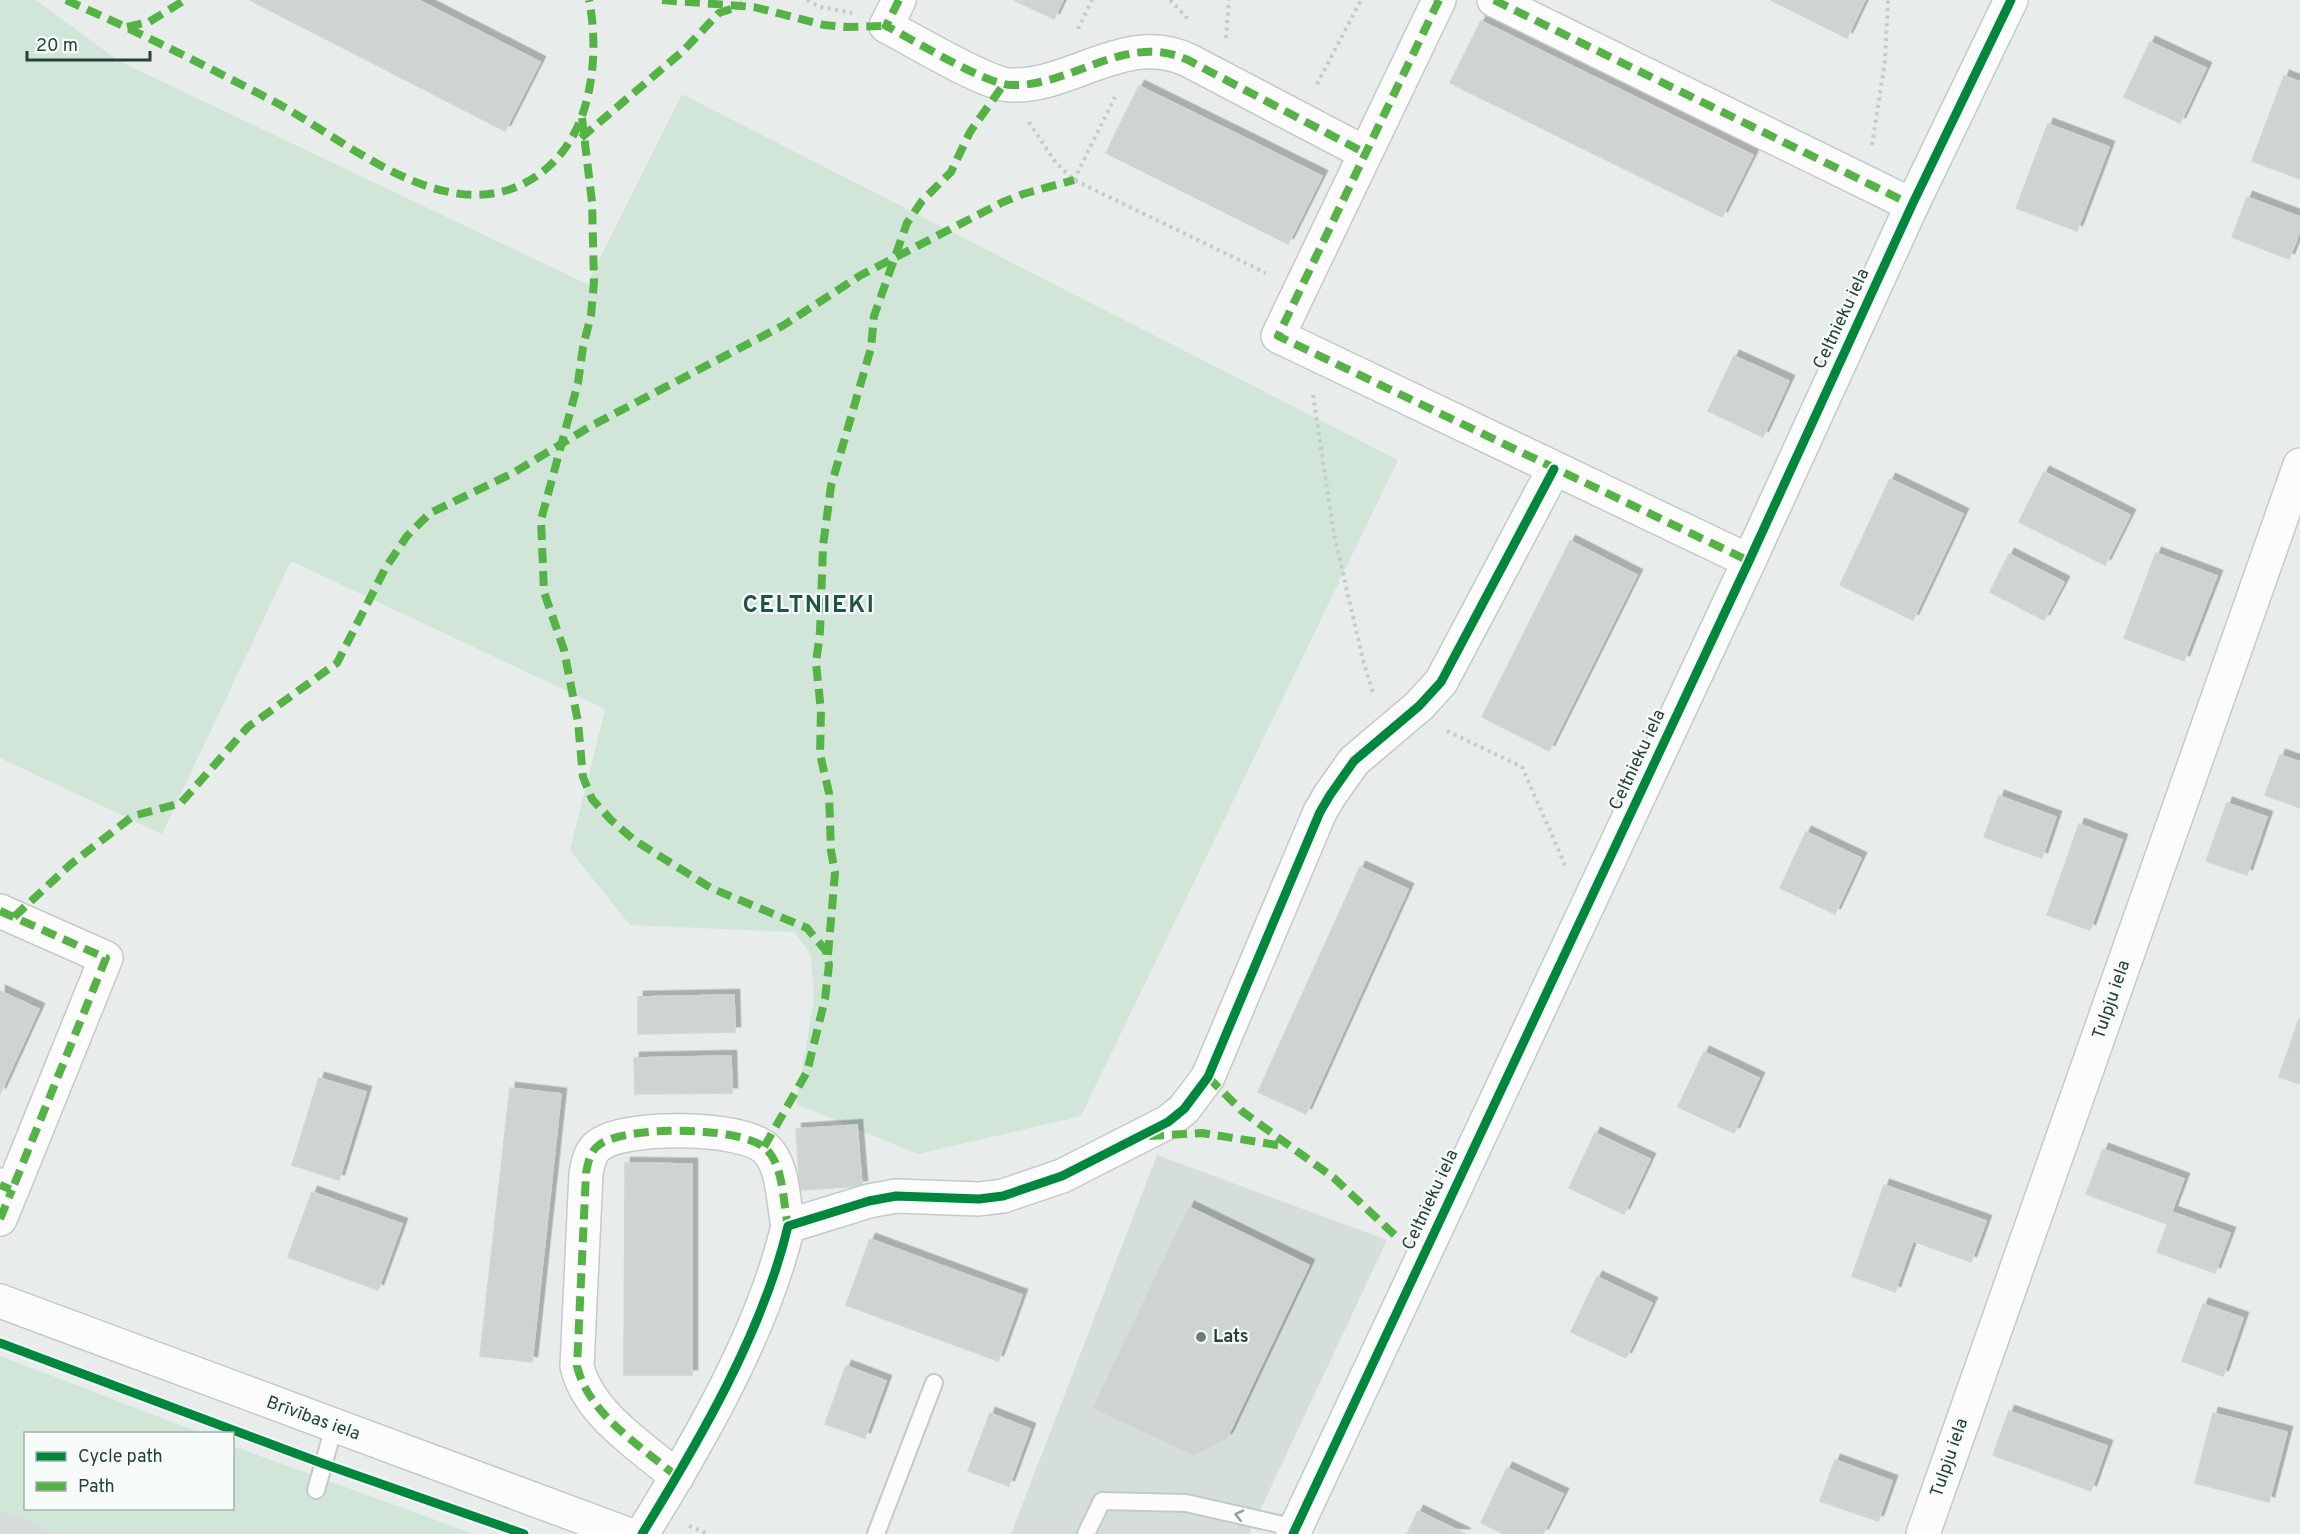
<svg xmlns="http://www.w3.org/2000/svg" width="2300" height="1534" viewBox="0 0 2300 1534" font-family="Overpass,sans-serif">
  <defs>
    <filter id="shadow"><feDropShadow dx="5.5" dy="-5.5" stdDeviation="0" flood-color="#0004"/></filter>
  </defs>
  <rect width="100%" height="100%" fill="#e8edeb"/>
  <g fill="#d6dedb">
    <polygon points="1157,1155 1387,1240 1249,1534 1011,1534"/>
    <polygon points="0,1509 60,1534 0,1534"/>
  </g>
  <g fill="#d1e6d8">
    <polygon points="0,0 36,0 119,61 587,284 682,94 1398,460 1081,1116 918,1154 796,1104 814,1000 811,955 794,932 630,925 570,850 605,709 291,561 162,834 0,758"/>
    <polygon points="0,1356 201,1433 26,1434 26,1508 232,1508 233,1446 474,1534 60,1534 0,1509"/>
  </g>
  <g fill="#cfd4d2" stroke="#d1d6d4" stroke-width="1.5" filter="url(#shadow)">
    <polygon points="250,0 418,0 540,62 505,131"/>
    <polygon points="1014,0 1063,0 1054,19"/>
    <polygon points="1770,0 1865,0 1847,38"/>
    <polygon points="1481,21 1753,155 1722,217 1450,83"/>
    <polygon points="2150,42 2206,68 2180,123 2124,97"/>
    <polygon points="2284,76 2300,82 2300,179 2252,161"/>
    <polygon points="1139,86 1322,176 1288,244 1106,153"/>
    <polygon points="2048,124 2109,147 2077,231 2016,208"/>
    <polygon points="2247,197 2300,217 2300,231 2289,259 2232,237"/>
    <polygon points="1734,356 1789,381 1763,437 1708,411"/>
    <polygon points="2044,472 2130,515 2105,565 2019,522"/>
    <polygon points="1890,479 1963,514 1913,620 1840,585"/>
    <polygon points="1570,541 1637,575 1549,751 1482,717"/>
    <polygon points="2156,553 2217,576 2184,661 2124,638"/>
    <polygon points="2009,554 2064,582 2044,620 1990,592"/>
    <polygon points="2280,755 2300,762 2300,808 2265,795"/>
    <polygon points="1999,796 2056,817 2042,858 1984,837"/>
    <polygon points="2227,803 2267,817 2247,875 2206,861"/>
    <polygon points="2079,824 2122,840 2090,930 2047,915"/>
    <polygon points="1806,832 1861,858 1835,914 1780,888"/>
    <polygon points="1360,867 1408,889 1306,1114 1258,1092"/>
    <polygon points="0,991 39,1009 0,1094"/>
    <polygon points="734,995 735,1032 638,1034 638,997"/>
    <polygon points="2299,1019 2300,1020 2300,1084 2279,1077"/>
    <polygon points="1704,1052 1759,1078 1734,1133 1678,1107"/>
    <polygon points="731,1056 732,1093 635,1094 634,1058"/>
    <polygon points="319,1078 366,1092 339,1180 292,1165"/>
    <polygon points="510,1088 561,1094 532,1362 480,1356"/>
    <polygon points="857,1125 862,1186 800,1190 796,1129"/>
    <polygon points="1595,1133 1650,1159 1624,1214 1569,1188"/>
    <polygon points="2103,1149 2184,1179 2167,1224 2086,1194"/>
    <polygon points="625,1163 692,1164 692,1375 624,1375"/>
    <polygon points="1884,1185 1986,1221 1971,1262 1913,1241 1895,1292 1852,1276"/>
    <polygon points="312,1192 402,1224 378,1290 288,1257"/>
    <polygon points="1189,1207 1309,1265 1227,1438 1194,1455 1093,1408"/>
    <polygon points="2172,1212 2230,1233 2215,1273 2157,1252"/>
    <polygon points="870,1239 1022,1295 998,1361 846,1305"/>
    <polygon points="1597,1277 1652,1303 1626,1358 1571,1332"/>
    <polygon points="2203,1304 2243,1318 2223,1376 2182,1361"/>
    <polygon points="846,1366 886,1381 865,1438 825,1424"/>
    <polygon points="2009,1411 2107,1446 2091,1491 1993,1455"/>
    <polygon points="990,1413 1030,1429 1009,1486 968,1471"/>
    <polygon points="2213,1413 2287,1432 2269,1502 2195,1483"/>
    <polygon points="1835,1460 1892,1481 1878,1521 1820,1501"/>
    <polygon points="1507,1468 1563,1494 1543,1534 1504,1534 1481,1523"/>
    <polygon points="1418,1511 1465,1534 1407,1534"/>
  </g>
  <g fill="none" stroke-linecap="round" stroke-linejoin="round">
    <defs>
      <g id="lane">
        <polyline points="316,1490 334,1427"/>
        <polyline points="876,1534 934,1383"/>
        <polyline points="1086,1534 1102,1501 1186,1503 1296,1528"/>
      </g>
      <g id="street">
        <path d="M899 0 886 26C912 39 985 84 1010 85 1071 88 1125 31 1188 60L1365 153"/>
        <polyline points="1439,0 1278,336 1749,561"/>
        <polyline points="1494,0 1912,205"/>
        <polyline points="0,911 106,958 12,1190 0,1185"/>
        <polyline points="0,1219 12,1190"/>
        <path d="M677 1477C641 1446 588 1414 577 1366L586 1173C588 1163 590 1151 599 1145 625 1125 740 1126 765 1148 784 1164 783 1204 788 1226"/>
        <path d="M642 1534C698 1443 763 1332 788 1226L869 1201 896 1196 979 1199 1003 1196 1062 1176 1168 1122 1184 1109 1208 1077 1320 812 1330 795 1354 761 1419 706 1441 682 1554 469"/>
        <polyline points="1923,1534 2300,465"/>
      </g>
      <g id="secondary">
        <polyline points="0,1301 627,1534"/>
        <polyline points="1293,1534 1749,561 1912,205 2011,0"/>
      </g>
    </defs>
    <use href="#lane" stroke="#c5cac8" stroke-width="20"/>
    <use href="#street" stroke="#c5cac8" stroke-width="36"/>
    <use href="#secondary" stroke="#c3cbc8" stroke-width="36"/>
    <g stroke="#c3ccca" stroke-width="4" stroke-dasharray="3 4.5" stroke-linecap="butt">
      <polyline points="807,0 821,7 852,13"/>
      <polyline points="1170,0 1188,19"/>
      <polyline points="1078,29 1092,0"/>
      <polyline points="1226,38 1229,0"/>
      <polyline points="1317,84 1361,0"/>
      <polyline points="1029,122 1056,163 1074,180 1266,273"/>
      <polyline points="1872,145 1885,61 1888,0"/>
      <polyline points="1074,180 1115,97"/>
      <polyline points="1313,395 1334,534 1363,660 1374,696"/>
      <polyline points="1447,731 1522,767 1565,865"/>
      <polyline points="689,1526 709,1534"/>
    </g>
    <use href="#lane" stroke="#fcfcfc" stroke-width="16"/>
    <use href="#street" stroke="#fcfcfc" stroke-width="33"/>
    <use href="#secondary" stroke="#fcfcfc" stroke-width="33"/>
    <g stroke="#55b346" stroke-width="8" stroke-dasharray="15 8" stroke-linecap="butt">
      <path d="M66 0C137 31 206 66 275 102 344 139 440 225 523 184 543 174 558 160 570 141 594 102 598 44 589 0"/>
      <polyline points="662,0 754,7 824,25 847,27 886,26"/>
      <path d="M899 0 886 26C912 39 985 84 1010 85 1071 88 1125 31 1188 60L1365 153"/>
      <polyline points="1439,0 1278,336 1749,561"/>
      <polyline points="1494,0 1912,205"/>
      <polyline points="127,27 149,22 185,0"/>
      <polyline points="582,118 592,202 594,282 591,315 583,347 578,383 541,520 544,592 564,650 578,722 583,777 592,799 611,820 634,840 711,888 807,928 826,951 829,965 825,999 807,1072 764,1147"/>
      <polyline points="581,138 683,51 719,13 743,5"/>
      <polyline points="0,911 106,958 12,1190 0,1185"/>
      <polyline points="14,917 71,864 133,816 181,803 248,727 337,663 386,567 407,536 430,513 513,473 591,426 784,325 861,275 1003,202 1023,194 1074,180"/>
      <polyline points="828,955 835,873 831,851 829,793 820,754 821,711 816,663 820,632 823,546 831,486 871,348 874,316 907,223 922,201 951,172 970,132 1004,84"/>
      <polyline points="1208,1077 1243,1112 1334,1178 1399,1239"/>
      <polyline points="1149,1136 1202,1133 1283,1146"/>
      <polyline points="0,1219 12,1190"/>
      <path d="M677 1477C641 1446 588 1414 577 1366L586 1173C588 1163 590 1151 599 1145 625 1125 740 1126 765 1148 784 1164 783 1204 788 1226"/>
    </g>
    <defs>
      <g id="cycleway">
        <polyline points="0,1343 324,1464 524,1534"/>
        <path d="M642 1534C698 1443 763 1332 788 1226L869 1201 896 1196 979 1199 1003 1196 1062 1176 1168 1122 1184 1109 1208 1077 1320 812 1330 795 1354 761 1419 706 1441 682 1554 469"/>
        <polyline points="1293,1534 1749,561 1912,205 2011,0"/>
      </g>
    </defs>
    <use href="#cycleway" stroke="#f7fbf9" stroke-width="13"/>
    <use href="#cycleway" stroke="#00873e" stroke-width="9"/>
  </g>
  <defs><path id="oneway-chevron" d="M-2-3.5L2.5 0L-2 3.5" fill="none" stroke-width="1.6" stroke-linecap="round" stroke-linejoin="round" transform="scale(1.5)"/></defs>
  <use stroke="#909f9b" href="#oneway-chevron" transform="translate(1239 1515) rotate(-167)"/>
  <circle fill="#697e78" stroke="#f7fbf9" stroke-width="2" cx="1201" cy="1337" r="6"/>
  <g text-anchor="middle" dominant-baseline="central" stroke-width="4.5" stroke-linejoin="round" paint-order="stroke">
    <g font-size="18" fill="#24423a" stroke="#f7fbf9">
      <text transform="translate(1842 319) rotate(-65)">Celtnieku iela</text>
      <text transform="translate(1638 760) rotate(-65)">Celtnieku iela</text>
      <text transform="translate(2112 1000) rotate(-71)">Tulpju iela</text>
      <text transform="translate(1431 1200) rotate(-65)">Celtnieku iela</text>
      <text transform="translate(313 1419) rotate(20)">Brīvības iela</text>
      <text transform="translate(1950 1458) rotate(-71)">Tulpju iela</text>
    </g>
    <g font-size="18" font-weight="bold" fill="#24423a" stroke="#f7fbf9" text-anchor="start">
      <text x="1213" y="1337">Lats</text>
    </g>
    <g font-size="24" font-weight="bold" letter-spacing="1.5" fill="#1f5448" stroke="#f7fbf9">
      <text x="809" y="606">CELTNIEKI</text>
    </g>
  </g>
  <rect x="24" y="1432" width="210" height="78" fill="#f7fbf9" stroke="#a3b1ad" stroke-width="1.5"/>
  <rect x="36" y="1452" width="30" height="9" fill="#00873e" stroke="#a3b1ad" stroke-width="1.5"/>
  <text x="78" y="1462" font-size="18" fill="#24423a">Cycle path</text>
  <rect x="36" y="1482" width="30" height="9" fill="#55b346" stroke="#a3b1ad" stroke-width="1.5"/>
  <text x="78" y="1492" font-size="18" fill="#24423a">Path</text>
  <path d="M27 51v9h123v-9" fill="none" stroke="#24423a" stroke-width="3"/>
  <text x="36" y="51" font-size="18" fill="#24423a" stroke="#f7fbf9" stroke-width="4.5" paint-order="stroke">20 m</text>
</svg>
